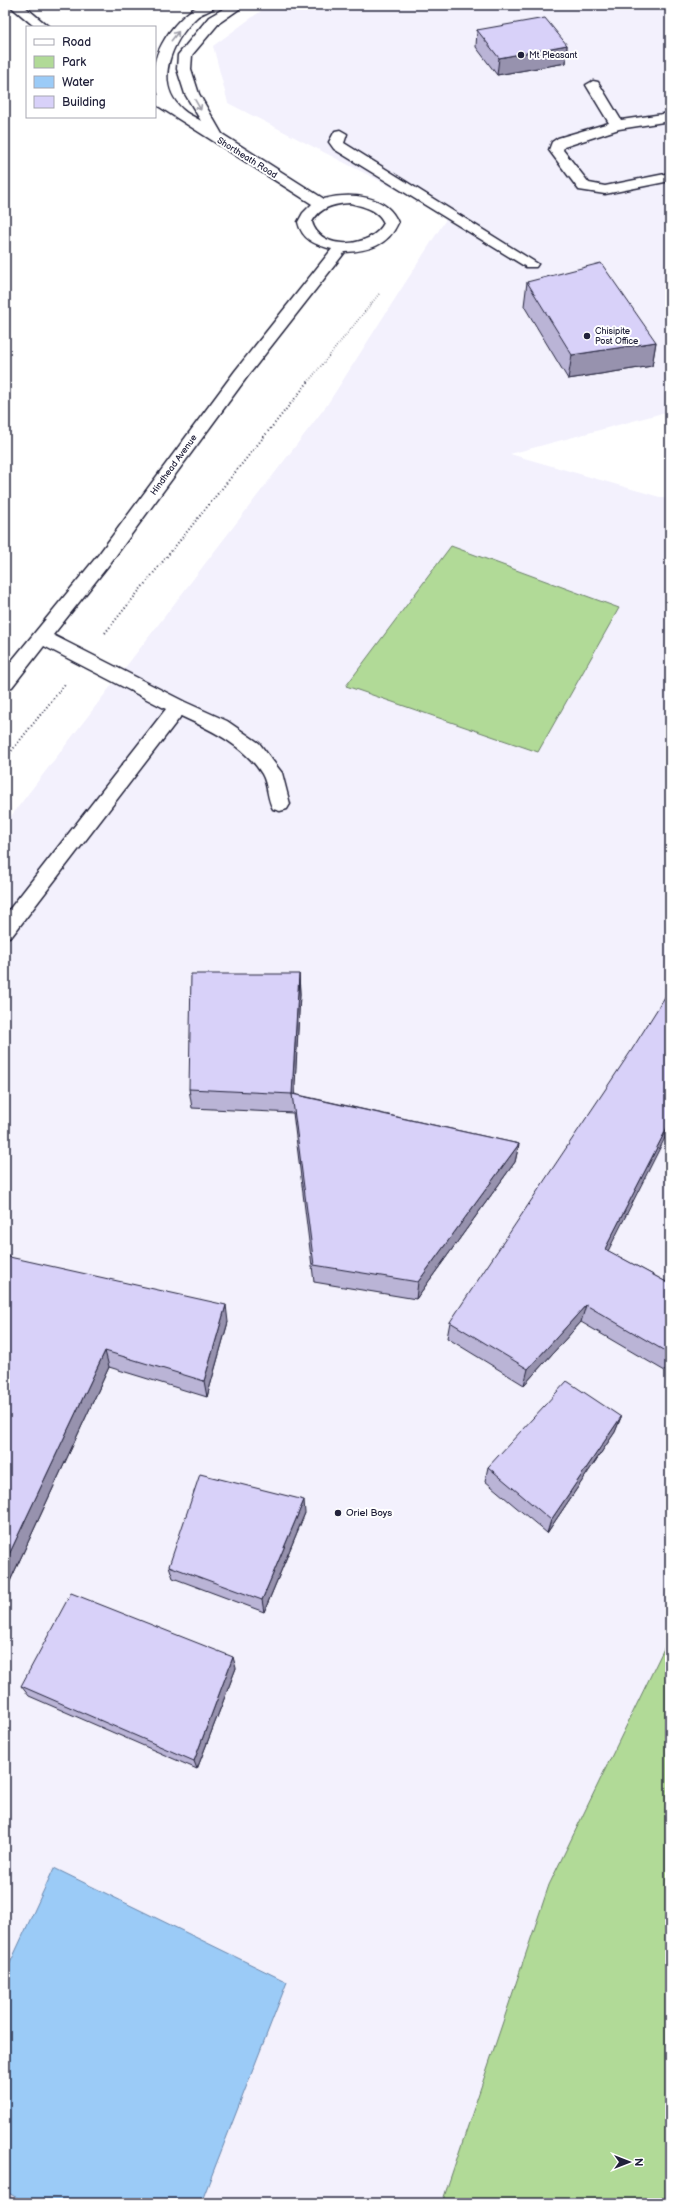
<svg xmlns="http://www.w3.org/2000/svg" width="675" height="2208" viewBox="0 0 675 2208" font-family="'Balsamiq Sans',sans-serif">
  <rect width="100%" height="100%" fill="#fff"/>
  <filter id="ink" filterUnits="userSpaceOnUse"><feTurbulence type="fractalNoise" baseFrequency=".025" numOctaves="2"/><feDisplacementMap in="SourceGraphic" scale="8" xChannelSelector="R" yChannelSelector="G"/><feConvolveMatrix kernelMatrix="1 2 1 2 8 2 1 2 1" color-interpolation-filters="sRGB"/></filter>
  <g filter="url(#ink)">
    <polygon fill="#f3f1fd" points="269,5 670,5 670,411 510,454 670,500 670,2203 5,2203 5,824 327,405 448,216 228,103 213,46"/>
    <g fill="#b1da97" stroke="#6a7e69">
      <polygon points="451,546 619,608 538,752 346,686"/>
      <polygon points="670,1636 670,2203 442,2203 549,1885"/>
    </g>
    <polygon fill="#9bcbf7" stroke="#6b87ac" points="54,1868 287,1982 201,2203 26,2203 5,2191 5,1974"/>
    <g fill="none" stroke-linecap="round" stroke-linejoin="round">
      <defs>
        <g id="minor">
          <polygon points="9,5 23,5 49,27 35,27"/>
          <path d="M200 5H216C212 12 201 12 196 18 172 41 153 83 182 109 187 114 195 117 201 121L185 94 177 69 178 55 209 17 230 5H245L219 23 192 55 191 69 199 94 222 134 324 199C350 192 388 195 398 223 388 246 368 251 345 252L247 377 111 562 53 635 185 702 227 721 259 743 282 773 290 804 287 809 280 811 273 809C267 799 268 784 262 774 244 745 211 730 181 716L12 936 5 938V915L166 709 44 646 12 687 5 689V669L99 554 235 371 332 249C316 245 302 240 298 222L303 213 312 204 155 104V94L159 95C140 65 173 18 200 5ZM350 203C364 207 378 209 384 223 372 248 320 252 312 222 320 207 334 204 350 203Z"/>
          <polygon points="593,81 598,82 621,120 670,113 670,121 619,129 564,147 563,150 589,183 605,186 670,173 670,181 605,194 579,190 549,150 552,142 558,138 609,123 586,85"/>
          <polygon points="340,130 347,134 344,143 538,264 536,267 526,267 334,149 329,142 335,131"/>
        </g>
      </defs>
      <use href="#minor" stroke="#22223b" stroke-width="3"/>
      <polyline stroke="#22223b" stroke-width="1.5" stroke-dasharray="0.5 2" stroke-linecap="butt" points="308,382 379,294"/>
      <g stroke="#22223b" stroke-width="2" stroke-dasharray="1 2.5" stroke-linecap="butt">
        <polyline points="105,633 309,381"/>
        <polyline points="5,759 65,684"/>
      </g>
      <use href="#minor" fill="#fff" fill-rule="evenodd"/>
    </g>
    <g fill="#bab4d6" stroke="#22223b">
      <polygon points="477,30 567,45 566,63 497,75 476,47"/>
      <polygon points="527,282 656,342 652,366 568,379 524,306"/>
      <polygon points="299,974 300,994 294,1094 519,1144 515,1162 416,1299 314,1282 293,1113 192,1108 189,1089"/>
      <polygon points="608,1251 670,1284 670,1374 581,1322 524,1385 447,1338 450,1322"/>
      <polygon points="5,1256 228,1322 207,1397 109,1367 5,1592"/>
      <polygon points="621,1417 615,1432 547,1533 485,1481 488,1467"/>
      <polygon points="305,1513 264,1612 173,1578 169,1566"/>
      <polygon points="236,1668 197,1769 29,1696 21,1686"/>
    </g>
    <g fill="#9792ae" stroke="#22223b">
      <polygon points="567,45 566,63 497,75 499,58"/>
      <polygon points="656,342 652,366 568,379 572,355"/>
      <polygon points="299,974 300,994 294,1105 292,1094"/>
      <polygon points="670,1122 670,1128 600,1267 605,1249"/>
      <polygon points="5,1134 8,1143 5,1147"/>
      <polygon points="519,1144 515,1162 416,1299 418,1282"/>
      <polygon points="226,1305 228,1322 207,1397 204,1381"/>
      <polygon points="586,1305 581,1322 524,1385 528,1369"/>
      <polygon points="105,1351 109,1367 5,1592 5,1563"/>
      <polygon points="621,1417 615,1432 547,1533 551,1520"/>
      <polygon points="304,1500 305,1513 264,1612 262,1600"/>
      <polygon points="233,1657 236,1668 197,1769 194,1761"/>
    </g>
    <g fill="#d8d1f9" stroke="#22223b">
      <polygon points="545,18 567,45 499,58 477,30"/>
      <polygon points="601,263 656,342 572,355 527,282"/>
      <polygon points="191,974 299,974 292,1094 189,1089"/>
      <polygon points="670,989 670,1122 605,1249 670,1284 670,1354 586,1305 528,1369 450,1322 631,1051"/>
      <polygon points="292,1094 519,1144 418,1282 314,1265"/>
      <polygon points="5,1256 226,1305 204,1381 105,1351 5,1563 5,1332 7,1327 5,1327"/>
      <polygon points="567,1381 621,1417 551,1520 488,1467"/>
      <polygon points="200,1474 304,1500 262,1600 169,1566"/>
      <polygon points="71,1593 233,1657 194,1761 21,1686"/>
    </g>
    <defs><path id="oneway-shaft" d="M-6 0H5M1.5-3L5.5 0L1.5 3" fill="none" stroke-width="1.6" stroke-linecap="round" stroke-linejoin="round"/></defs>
    <g stroke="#9c9ca7">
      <use href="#oneway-shaft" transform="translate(175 36) rotate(-52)"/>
      <use href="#oneway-shaft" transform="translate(198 105) rotate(60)"/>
    </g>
  </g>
  <g fill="#22223b" stroke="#fff" stroke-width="1.5">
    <circle cx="521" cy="55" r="4"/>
    <circle cx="587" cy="336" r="4"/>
    <circle cx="338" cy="1513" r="4"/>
  </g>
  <g text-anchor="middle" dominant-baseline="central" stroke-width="4" stroke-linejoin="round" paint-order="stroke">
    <g font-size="9" fill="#22223b" stroke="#fff" text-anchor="start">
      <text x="529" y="55">Mt Pleasant</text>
      <text x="595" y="331">Chisipite<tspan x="595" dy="10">Post Office</tspan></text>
    </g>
    <g font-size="9" fill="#22223b" stroke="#fff">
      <text transform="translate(247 158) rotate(32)">Shortheath Road</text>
      <text transform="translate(174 465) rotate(-54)">Hindhead Avenue</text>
    </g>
    <g font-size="10" fill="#22223b" stroke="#fff" text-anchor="start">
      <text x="346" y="1513">Oriel Boys</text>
    </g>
  </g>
  <rect width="675" height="2208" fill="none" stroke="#fff" stroke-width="20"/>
  <rect x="10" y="10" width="655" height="2188" fill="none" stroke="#22223b" stroke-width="1.5" filter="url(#ink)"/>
  <rect x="26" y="26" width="130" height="92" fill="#ffffff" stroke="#a7a7b1"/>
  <rect x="34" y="39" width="20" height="6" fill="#ffffff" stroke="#a7a7b1"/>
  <text x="62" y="46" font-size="12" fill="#22223b">Road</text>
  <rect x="34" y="56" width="20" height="12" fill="#b1da97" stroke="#a7a7b1"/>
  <text x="62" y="66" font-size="12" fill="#22223b">Park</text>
  <rect x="34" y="76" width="20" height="12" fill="#9bcbf7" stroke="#a7a7b1"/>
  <text x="62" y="86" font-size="12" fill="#22223b">Water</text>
  <rect x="34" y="96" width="20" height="12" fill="#d8d1f9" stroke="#a7a7b1"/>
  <text x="62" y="106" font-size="12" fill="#22223b">Building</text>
  <g transform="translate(629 2162) rotate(90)" stroke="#ffffff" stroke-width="3" paint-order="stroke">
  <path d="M0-3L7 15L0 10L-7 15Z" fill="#22223b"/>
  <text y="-6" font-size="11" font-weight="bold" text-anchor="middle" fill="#22223b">N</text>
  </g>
</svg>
